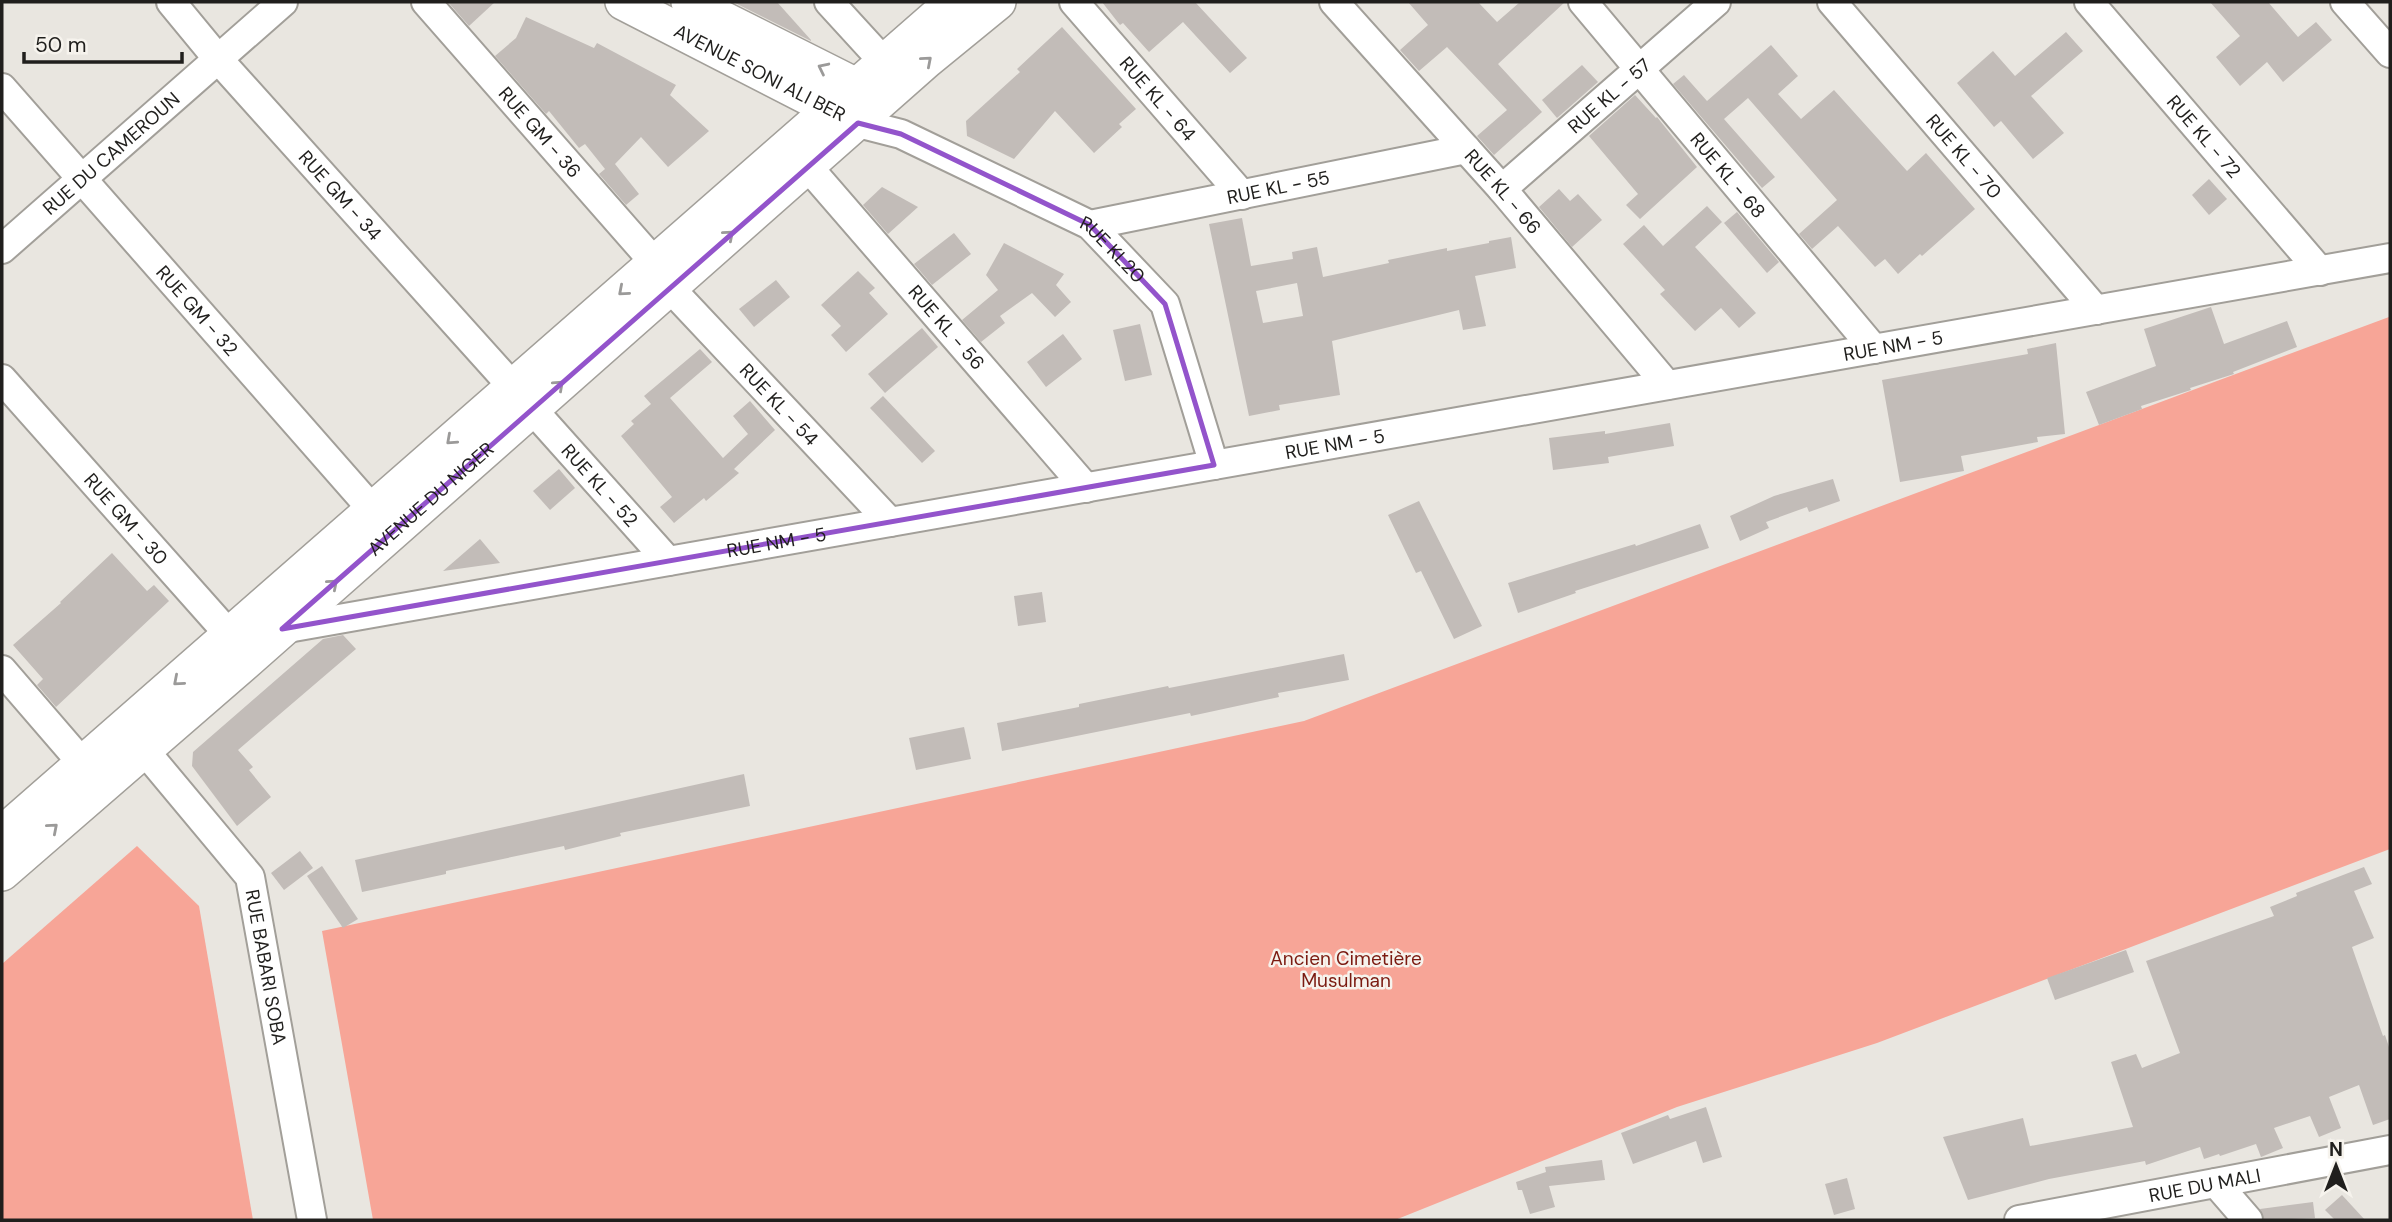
<svg xmlns="http://www.w3.org/2000/svg" width="2392" height="1222" viewBox="0 0 2392 1222" font-family="'DM Sans',sans-serif">
  <rect width="100%" height="100%" fill="#e9e6e0"/>
  <g fill="#f7a597">
    <polygon points="2389,317 2390,849 1877,1043 1677,1107 1395,1220 373,1220 322,931 1304,721"/>
    <polygon points="137,846 199,906 253,1220 2,1220 2,964"/>
  </g>
  <g fill="#c2bcb8" fill-rule="evenodd">
    <polygon points="448,2 495,2 469,26"/>
    <polygon points="733,2 777,2 811,40 811,41"/>
    <polygon points="1102,2 1195,2 1247,58 1230,73 1183,22 1149,52 1123,23 1120,25"/>
    <polygon points="1408,2 1478,2 1497,22 1520,2 1565,2 1498,64 1542,112 1494,155 1477,136 1507,110 1447,47 1419,71 1400,50 1428,25"/>
    <polygon points="2210,2 2268,2 2298,37 2316,22 2332,40 2283,82 2267,62 2240,86 2216,57 2240,36"/>
    <polygon points="526,17 594,48 597,43 676,85 670,95 709,131 668,167 641,137 615,164 639,194 626,205 599,174 605,169 585,144 579,148 549,111 546,114 495,56 516,38"/>
    <polygon points="1062,27 1136,109 1119,124 1122,127 1094,153 1055,111 1014,159 967,136 966,121 1020,72 1017,69"/>
    <polygon points="2066,32 2083,51 2031,96 2064,133 2033,159 2001,121 1994,127 1957,83 1993,51 2015,76"/>
    <polygon points="1771,45 1798,76 1778,94 1801,119 1834,90 1907,171 1926,153 1975,209 1922,256 1920,254 1898,274 1885,259 1875,267 1838,226 1812,249 1799,234 1837,200 1748,98 1724,119 1775,177 1762,188 1673,84 1684,75 1707,101"/>
    <polygon points="1582,65 1598,82 1557,118 1542,100"/>
    <polygon points="1635,95 1656,118 1657,117 1697,167 1640,219 1626,205 1638,194 1589,136"/>
    <polygon points="2209,179 2227,199 2209,215 2192,195"/>
    <polygon points="882,187 918,207 888,234 863,205"/>
    <polygon points="1559,189 1570,201 1578,194 1602,220 1572,247 1539,207"/>
    <polygon points="1707,206 1722,222 1695,247 1756,313 1739,328 1721,308 1695,331 1660,294 1665,290 1623,244 1644,225 1663,246"/>
    <polygon points="1737,212 1779,262 1767,273 1724,223"/>
    <path d="M1242 218 1251 266 1293 259 1292 252 1317 247 1323 277 1389 263 1388 260 1447 248V251L1489 243V241L1511 237 1516 268 1475 276 1486 326 1463 330 1459 310 1332 341 1340 395 1279 405 1280 410 1249 416 1209 224ZM1297 283 1303 316 1263 323 1256 291Z"/>
    <polygon points="954,233 971,254 932,285 914,264"/>
    <polygon points="1004,243 1064,274 1056,285 1071,302 1055,317 1032,293 1000,316 1005,323 981,342 962,320 998,290 986,275"/>
    <polygon points="858,271 875,288 869,293 888,314 846,352 831,335 841,326 821,305"/>
    <polygon points="776,280 790,297 754,327 739,309"/>
    <polygon points="2211,307 2224,344 2287,321 2297,347 2233,372 2234,374 2190,388 2191,390 2141,406 2142,409 2099,425 2086,392 2156,366 2144,329"/>
    <polygon points="1140,324 1152,375 1125,381 1113,330"/>
    <polygon points="922,328 938,347 885,393 868,374"/>
    <polygon points="1063,334 1082,359 1046,387 1027,362"/>
    <polygon points="2056,343 2065,434 2037,437 2038,442 1961,456 1964,471 1900,482 1882,380 2028,354 2027,349"/>
    <polygon points="700,349 712,362 670,398 723,458 748,434 733,416 750,401 775,430 734,469 739,473 706,501 704,498 674,523 660,507 672,497 621,436 634,424 631,421 651,404 644,396"/>
    <polygon points="883,396 935,451 922,463 870,408"/>
    <polygon points="1670,423 1674,446 1608,457 1609,463 1553,470 1549,438 1605,431 1605,434"/>
    <polygon points="559,469 575,488 550,510 533,491"/>
    <polygon points="1833,479 1840,501 1809,512 1807,507 1766,522 1769,528 1740,541 1730,516 1774,496"/>
    <polygon points="1419,501 1482,626 1454,639 1421,571 1416,573 1388,515"/>
    <polygon points="1700,524 1709,548 1575,591 1576,593 1518,613 1508,583 1635,544 1636,546"/>
    <polygon points="480,539 500,563 443,571"/>
    <polygon points="112,553 147,591 154,585 169,601 56,707 37,685 43,679 13,645 61,603 60,602"/>
    <polygon points="1042,592 1046,622 1018,626 1014,596"/>
    <polygon points="343,635 356,649 238,750 253,767 249,770 271,797 237,826 192,766 193,752 323,639"/>
    <polygon points="1344,654 1349,680 1278,693 1279,697 1191,716 1190,713 1002,751 997,723 1079,707 1079,704 1168,686 1169,688"/>
    <polygon points="964,727 971,759 916,770 909,738"/>
    <polygon points="744,774 750,806 620,833 621,836 565,850 564,846 446,871 446,874 362,892 355,860"/>
    <polygon points="300,851 313,868 284,890 271,873"/>
    <polygon points="322,866 358,919 343,928 307,876"/>
    <polygon points="2364,867 2372,884 2354,891 2374,938 2352,947 2383,1036 2385,1035 2390,1050 2390,1119 2373,1125 2359,1085 2329,1097 2341,1128 2319,1137 2310,1116 2274,1128 2283,1148 2261,1157 2256,1144 2220,1156 2219,1154 2204,1159 2200,1147 2146,1165 2145,1161 2049,1179 1968,1200 1943,1137 2023,1118 2030,1146 2133,1127 2111,1062 2136,1054 2142,1068 2180,1053 2146,961 2274,916 2270,907 2297,896 2296,893"/>
    <polygon points="2126,950 2134,972 2055,1000 2047,978"/>
    <polygon points="1706,1107 1722,1157 1703,1163 1696,1141 1633,1164 1621,1133 1668,1115 1670,1119"/>
    <polygon points="1602,1160 1605,1180 1549,1186 1555,1207 1530,1214 1522,1190 1518,1190 1516,1182 1546,1172 1545,1167"/>
    <polygon points="1847,1178 1855,1209 1834,1215 1825,1184"/>
    <polygon points="2342,1195 2365,1220 2335,1220 2325,1210"/>
    <polygon points="2313,1202 2315,1218 2264,1220 2260,1209"/>
  </g>
  <g fill="none" stroke-linecap="round" stroke-linejoin="round">
    <defs>
      <g id="minor">
        <path id="s1" d="M171 2 218 59 512 386"/>
        <path id="s2" d="M426 2 655 263"/>
        <polyline points="829,2 883,61"/>
        <path id="s3" d="M1074 2 1242 195"/>
        <path id="s4" d="M1334 2 1502 189 1667 385"/>
        <path id="s5" d="M1583 2 1874 349"/>
        <path id="s6" d="M1832 2 2096 310"/>
        <path id="s7" d="M2089 2 2320 271"/>
        <polyline points="2345,2 2390,53"/>
        <path id="s8" d="M2 88 386 525"/>
        <path id="s9" d="M858 123 901 134 1090 225 1165 304 1214 465"/>
        <path id="s10" d="M808 167 1086 488"/>
        <path id="s11" d="M1502 189 1716 2"/>
        <path id="s12" d="M1090 225 1466 149"/>
        <path id="s13" d="M2 249 283 2"/>
        <path id="s14" d="M669 287 890 522"/>
        <path id="s15" d="M2 379 242 649"/>
        <path id="s16" d="M532 409 668 561"/>
        <path id="s17" d="M282 629 2390 258"/>
        <polyline points="2,670 83,764"/>
        <path id="s18" d="M144 750 250 877 312 1220"/>
        <polyline points="2216,1183 2248,1220"/>
        <path id="s19" d="M2019 1220 2390 1150"/>
      </g>
      <g id="major">
        <path id="s20" d="M623 2 849 118"/>
        <polyline points="689,2 874,95"/>
        <polyline points="2,834 953,2"/>
        <path id="s21" d="M2 873 250 658 927 60 998 2"/>
      </g>
    </defs>
    <use href="#minor" stroke="#a29f99" stroke-width="32"/>
    <use href="#major" stroke="#a29f99" stroke-width="38"/>
    <use href="#minor" stroke="#fff" stroke-width="28"/>
    <use href="#major" stroke="#fff" stroke-width="35"/>
  </g>
  <defs><path id="oneway-chevron" d="M-2-3.5L2.5 0L-2 3.5" fill="none" stroke-width="1.6" stroke-linecap="round" stroke-linejoin="round" transform="scale(1.75)"/></defs>
  <g stroke="#9b9a99">
    <use href="#oneway-chevron" transform="translate(927 61) rotate(-41)"/>
    <use href="#oneway-chevron" transform="translate(823 68) rotate(-154)"/>
    <use href="#oneway-chevron" transform="translate(729 235) rotate(-41)"/>
    <use href="#oneway-chevron" transform="translate(623 291) rotate(139)"/>
    <use href="#oneway-chevron" transform="translate(559 385) rotate(-42)"/>
    <use href="#oneway-chevron" transform="translate(451 440) rotate(138)"/>
    <use href="#oneway-chevron" transform="translate(333 584) rotate(-41)"/>
    <use href="#oneway-chevron" transform="translate(178 681) rotate(139)"/>
    <use href="#oneway-chevron" transform="translate(53 828) rotate(-41)"/>
  </g>
  <path fill="none" stroke="#9354cb" stroke-width="5" stroke-linejoin="round" d="M858 123 901 134 1090 225 1165 304 1214 465 282 629Z"/>
  <g text-anchor="middle" dominant-baseline="central" stroke-width="5" stroke-linejoin="round" paint-order="stroke">
    <g font-size="19" fill="#201f1d" stroke="#f6f3ed">
      <text stroke="none"><textPath href="#s20" startOffset="154">AVENUE SONI ALI BER</textPath></text>
      <text stroke="none"><textPath href="#s11" startOffset="142">RUE KL - 57</textPath></text>
      <text stroke="none"><textPath href="#s3" startOffset="128">RUE KL - 64</textPath></text>
      <text stroke="none"><textPath href="#s2" startOffset="173">RUE GM - 36</textPath></text>
      <text stroke="none"><textPath href="#s7" startOffset="177">RUE KL - 72</textPath></text>
      <text stroke="none"><textPath href="#s13" startOffset="145">RUE DU CAMEROUN</textPath></text>
      <text stroke="none"><textPath href="#s6" startOffset="203">RUE KL - 70</textPath></text>
      <text stroke="none"><textPath href="#s5" startOffset="226">RUE KL - 68</textPath></text>
      <text stroke="none"><textPath href="#s12" startOffset="192">RUE KL - 55</textPath></text>
      <text stroke="none"><textPath href="#s4" startOffset="254">RUE KL - 66</textPath></text>
      <text stroke="none"><textPath href="#s1" startOffset="257">RUE GM - 34</textPath></text>
      <text stroke="none"><textPath href="#s9" startOffset="287">RUE KL20</textPath></text>
      <text stroke="none"><textPath href="#s8" startOffset="296">RUE GM - 32</textPath></text>
      <text stroke="none"><textPath href="#s10" startOffset="212">RUE KL - 56</textPath></text>
      <text stroke="none"><textPath href="#s17" startOffset="1636">RUE NM - 5</textPath></text>
      <text stroke="none"><textPath href="#s14" startOffset="161">RUE KL - 54</textPath></text>
      <text stroke="none"><textPath href="#s17" startOffset="1069">RUE NM - 5</textPath></text>
      <text stroke="none"><textPath href="#s16" startOffset="102">RUE KL - 52</textPath></text>
      <text stroke="none"><textPath href="#s21" startOffset="569">AVENUE DU NIGER</textPath></text>
      <text stroke="none"><textPath href="#s15" startOffset="187">RUE GM - 30</textPath></text>
      <text stroke="none"><textPath href="#s17" startOffset="502">RUE NM - 5</textPath></text>
      <text stroke="none"><textPath href="#s18" startOffset="257">RUE BABARI SOBA</textPath></text>
      <text stroke="none"><textPath href="#s19" startOffset="189">RUE DU MALI</textPath></text>
    </g>
    <g font-size="19" fill="#7b1b11" stroke="#f6f3ed">
      <text x="1346" y="958">Ancien Cimetière<tspan x="1346" dy="22">Musulman</tspan></text>
    </g>
  </g>
  <rect width="2392" height="1222" fill="none" stroke="#201f1d" stroke-width="7"/>
  <g transform="translate(2336 1166)" stroke="#f6f3ed" stroke-width="5" paint-order="stroke">
  <path d="M0-5L12 26L0 18L-12 26Z" fill="#201f1d"/>
  <text y="-10" font-size="19" font-weight="bold" text-anchor="middle" fill="#201f1d">N</text>
  </g>
  <path d="M24 52v10h158v-10" fill="none" stroke="#201f1d" stroke-width="3.5"/>
  <text x="35" y="52" font-size="21" fill="#201f1d" stroke="#f6f3ed" stroke-width="5" paint-order="stroke">50 m</text>
</svg>
